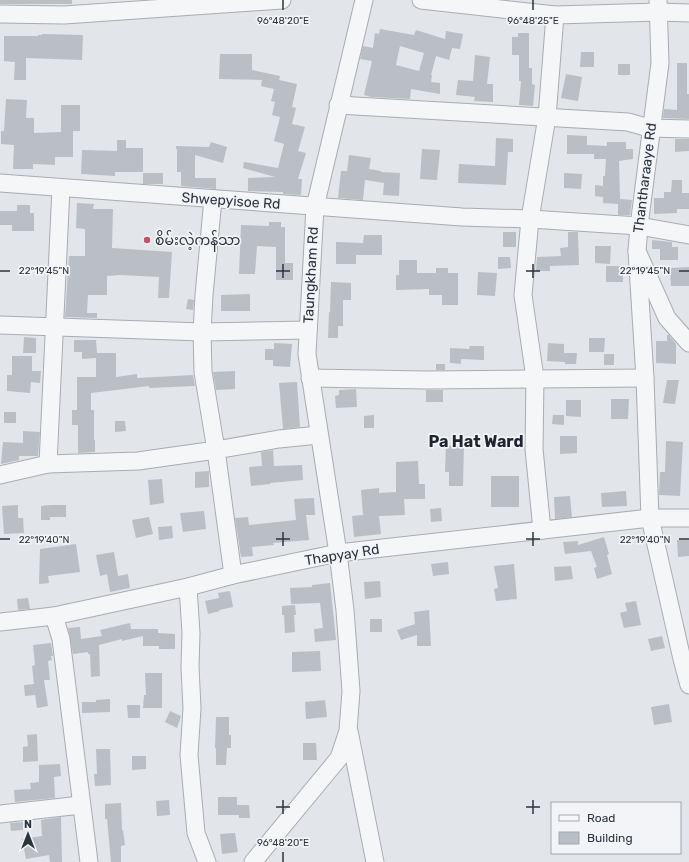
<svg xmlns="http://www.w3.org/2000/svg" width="689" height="862" viewBox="0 0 689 862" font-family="Rubik,'Noto Sans Myanmar',sans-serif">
  <rect width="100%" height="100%" fill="#e2e5e9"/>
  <g fill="#babfc6" fill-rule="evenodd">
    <rect x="0" y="0" width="72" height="4"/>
    <path d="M380 29 414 35 416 30 445 39 446 31 463 34 460 49 452 48 449 60 436 56 431 75H432L431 82 440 83V94L411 89 410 99 371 97 364 95 372 61 360 59 363 46 373 48 375 33 379 34ZM400 46 424 53 419 71 396 65Z"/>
    <polygon points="518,33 529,33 529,68 532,68 532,84 535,85 533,106 519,105 521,81 519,81 519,55 512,55 512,37 518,37"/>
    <polygon points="42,34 83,35 82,60 26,58 26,80 14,80 15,62 4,61 4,36 38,36 38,35 42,35"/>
    <polygon points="581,52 594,52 594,67 580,67"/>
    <polygon points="220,54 252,54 252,70 280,76 279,80 297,84 292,107 296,108 292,124 305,127 298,151 306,153 298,179 302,179 301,195 283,194 283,192 248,191 248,178 275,177 243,168 244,162 278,168 284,144 274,141 280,117 272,115 275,102 271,101 274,89 261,86 262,80 219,79"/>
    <polygon points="475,55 490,57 487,84 493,84 493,102 474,101 475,97 456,95 458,80 473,81"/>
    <polygon points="677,63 687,63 687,94 689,94 689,119 663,118 664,109 677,110"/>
    <rect x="618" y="64" width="12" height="11"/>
    <polygon points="566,74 582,77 578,101 561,98"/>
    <polygon points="6,99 27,100 26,118 34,118 34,133 61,132 61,105 80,105 80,131 73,131 73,157 55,157 55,165 33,164 33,169 13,169 14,145 1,144 1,131 4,131"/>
    <polygon points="567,135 587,136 587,145 607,146 607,142 626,142 626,149 633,149 633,159 619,161 620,199 632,200 630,215 618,215 618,204 603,203 603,197 595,196 595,185 603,186 603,176 605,176 606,159 594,159 594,154 567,154"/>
    <polygon points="496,138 513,139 513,152 508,152 506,185 458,183 459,164 495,166"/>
    <polygon points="675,139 689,139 689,151 675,152"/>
    <polygon points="117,140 126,140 126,148 143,148 143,172 115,172 115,176 81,174 82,150 117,151"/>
    <polygon points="211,142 227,147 223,163 195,155 195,178 216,178 216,189 181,186 181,172 177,172 177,149 176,149 176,146 209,147"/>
    <polygon points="422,149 440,150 437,180 420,179"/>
    <polygon points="349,155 371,158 369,169 381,171 381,172 400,173 399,196 383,195 384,183 365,180 363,200 338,198 341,171 347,171"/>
    <rect x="143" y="173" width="20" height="11"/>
    <polygon points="564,173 582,174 581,189 564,188"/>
    <polygon points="672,180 682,180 682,193 689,193 689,209 677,209 677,213 654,214 654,198 664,198 664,192 671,192"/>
    <polygon points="77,203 94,204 93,209 113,209 112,248 172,252 169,298 158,298 159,277 120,275 107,276 107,295 88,295 87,313 97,313 97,318 65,317 69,256 85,256 85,229 76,228"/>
    <polygon points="17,205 30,205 30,213 34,213 34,231 12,231 12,225 0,225 0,211 17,211"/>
    <polygon points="269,222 281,222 281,227 285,227 285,263 293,263 293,280 276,280 276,247 257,246 255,274 239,274 241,225 269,226"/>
    <rect x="503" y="232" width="13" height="15"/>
    <polygon points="568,232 578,232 579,265 550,266 550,271 536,271 537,257 561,256 560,248 568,247"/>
    <polygon points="364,235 382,235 382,255 356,255 356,264 336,264 336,242 363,243"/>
    <polygon points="652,240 672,242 672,247 678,247 678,260 660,260 660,249 652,249"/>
    <polygon points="595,246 611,246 610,264 595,263"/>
    <polygon points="498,257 510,257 511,268 498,269"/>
    <polygon points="399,260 417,260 417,273 436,273 436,268 448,268 448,273 458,273 458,305 442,305 442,295 429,295 429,289 396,290 396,275 399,275"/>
    <rect x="606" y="266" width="17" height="16"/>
    <polygon points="689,267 689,286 671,286 670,268"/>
    <polygon points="478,272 497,273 495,296 477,295"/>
    <polygon points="331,282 351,283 351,300 343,300 343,326 338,326 338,338 328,338 329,312 330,312"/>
    <polygon points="250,294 250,311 221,311 221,295"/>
    <polygon points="188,299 194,300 193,310 186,309"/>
    <polygon points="667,335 669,335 676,344 676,364 656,363 656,341 667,341"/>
    <polygon points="24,337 36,338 36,353 23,353"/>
    <polygon points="589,338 605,338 604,352 589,352"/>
    <polygon points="74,340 96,340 97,353 116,353 116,377 137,374 137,378 193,375 195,386 149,388 149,386 91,393 91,410 94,410 94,440 95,440 95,452 78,453 78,425 72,425 72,410 77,410 77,377 96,377 96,358 82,359 82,352 74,352"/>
    <polygon points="274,343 292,344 290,367 273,366 273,360 265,360 265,349 274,349"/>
    <polygon points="548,343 564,344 564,353 577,353 576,364 565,364 565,362 547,361"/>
    <polygon points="470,346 484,346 484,360 461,359 461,364 450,363 450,348 469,349"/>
    <rect x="604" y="354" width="10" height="11"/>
    <polygon points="12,356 32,356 32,371 41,371 40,383 31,382 30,393 7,391 7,375 12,375"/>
    <rect x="436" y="364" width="9" height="6"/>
    <polygon points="235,371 235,389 216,390 213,372"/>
    <polygon points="667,380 679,380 675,404 663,403"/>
    <polygon points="297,382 300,427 283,429 279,383"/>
    <polygon points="356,389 357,407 336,408 335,396 339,395 339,390"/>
    <rect x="426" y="390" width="17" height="12"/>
    <polygon points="611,399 629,399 628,419 611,419"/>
    <polygon points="566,400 581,400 581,417 566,416"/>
    <rect x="4" y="412" width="12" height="11"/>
    <polygon points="374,415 374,428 364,428 364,416"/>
    <polygon points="553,415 564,415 564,425 552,424"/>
    <polygon points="115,421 125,421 126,431 115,432"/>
    <polygon points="23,431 40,432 38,456 19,456 19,460 1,464 3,442 23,443"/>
    <polygon points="560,436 577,436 577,453 560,454"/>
    <polygon points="666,441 683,442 680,496 659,495 660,472 665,472"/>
    <polygon points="446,445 464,446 463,486 449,486 449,472 445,472"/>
    <polygon points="273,450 274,466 302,465 303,480 270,483 270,484 251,486 249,467 262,466 261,452"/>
    <polygon points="418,461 419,484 425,484 425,499 404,499 405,515 379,516 381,534 354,537 352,516 363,515 361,490 379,488 379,493 396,492 396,462"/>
    <polygon points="209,471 209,487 195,488 195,472"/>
    <rect x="491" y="476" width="28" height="31"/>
    <polygon points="162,479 164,503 150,505 148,480"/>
    <polygon points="626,491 627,506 602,507 601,493"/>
    <polygon points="570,496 572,517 555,519 554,497"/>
    <polygon points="314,498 315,515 306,515 309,540 273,543 274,545 252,547 253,556 241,557 235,518 248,517 249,525 296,520 294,499"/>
    <polygon points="18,505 18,518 23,518 24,533 4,534 2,506"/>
    <polygon points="51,505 66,505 66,517 50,517 50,520 41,520 41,506"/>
    <polygon points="441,508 442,521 431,522 430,509"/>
    <polygon points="204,511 206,529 183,532 180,513"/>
    <polygon points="149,517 153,534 136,538 132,520"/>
    <polygon points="172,526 173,538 159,540 158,527"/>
    <polygon points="604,537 609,554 607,555 612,574 597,579 594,568 597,567 591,551 565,554 563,542 578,541 578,545"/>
    <polygon points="677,540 689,540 689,556 678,557"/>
    <polygon points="76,544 80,572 48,576 49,583 39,584 40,549"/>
    <polygon points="114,552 118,576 128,574 130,588 110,592 107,574 100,576 96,555"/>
    <polygon points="448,562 449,574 433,576 431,564"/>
    <polygon points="514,564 517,599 496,601 494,589 498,588 494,566"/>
    <polygon points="571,566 573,579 555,581 554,567"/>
    <polygon points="380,581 381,597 365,599 364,582"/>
    <polygon points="330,583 336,640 315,642 314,629 323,628 320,603 291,604 290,588 312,587 312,585"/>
    <polygon points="230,591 233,607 219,610 220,611 208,614 205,601 219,598 218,593"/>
    <polygon points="28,598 30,609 18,610 17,599"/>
    <polygon points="636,601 641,625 624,628 620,613 627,611 625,603"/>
    <polygon points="295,605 296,615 294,615 295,632 285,633 284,615 282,615 282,606"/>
    <polygon points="429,610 431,646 417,646 417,635 401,640 397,630 415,624 414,612"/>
    <rect x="370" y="619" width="12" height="13"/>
    <polygon points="130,623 131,629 158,629 158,633 175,634 175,649 159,649 159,646 143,646 143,636 122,641 122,639 99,645 100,676 91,677 90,654 88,654 88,652 73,654 68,628 80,627 81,639 102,636 100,630"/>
    <polygon points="662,636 665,648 651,651 648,639"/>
    <polygon points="51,643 53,656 51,656 52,660 48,661 50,680 44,680 48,706 37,708 35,695 25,696 24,685 34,684 32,666 35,665 33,645"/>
    <polygon points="320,651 321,671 292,672 292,652"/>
    <polygon points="145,673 162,673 162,708 143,708 144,695 146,695"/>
    <polygon points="110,699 110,712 82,713 82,702 96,702 96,700"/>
    <polygon points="325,700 327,717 306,719 305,702"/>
    <polygon points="669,704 672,722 654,725 651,707"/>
    <polygon points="127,705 140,705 140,718 128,718"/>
    <polygon points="170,711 181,716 177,728 165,722"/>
    <polygon points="216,717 229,717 229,735 231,735 231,748 227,748 226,765 216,765 216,748 215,748"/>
    <polygon points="37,734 38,761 23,762 23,747 28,746 27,735"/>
    <polygon points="303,743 316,743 317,760 303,760"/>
    <polygon points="96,749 110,749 111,785 95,786 94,774 97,774"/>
    <polygon points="132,756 146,756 146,769 132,770"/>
    <polygon points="60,764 61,776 54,777 55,798 15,802 14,790 31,789 30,783 39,782 39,765"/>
    <polygon points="218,797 237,797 237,805 249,805 250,818 239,818 239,815 218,815"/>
    <polygon points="169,800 170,815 157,816 156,801"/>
    <polygon points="121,803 122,830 123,830 125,845 121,846 121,862 111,862 107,819 105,819 105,804"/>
    <polygon points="61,817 62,862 50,862 49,855 26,859 22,839 42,836 41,820"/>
    <polygon points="23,822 23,830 11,831 10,823"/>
    <polygon points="235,833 238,852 222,854 220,834"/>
  </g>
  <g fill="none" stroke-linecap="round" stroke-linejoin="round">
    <defs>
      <g id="minor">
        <polyline points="421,0 555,15 659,12 689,13"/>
        <polyline points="658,0 660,63 639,226 637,251 667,318 689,343"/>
        <polyline points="0,14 64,15 282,0"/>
        <polyline points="338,105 628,122 649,128 689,129"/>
        <polyline points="0,183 462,217 530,219 639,226 689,235"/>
        <polyline points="213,199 204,295 202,332 203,372 216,450 233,575"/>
        <polyline points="637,251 645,378 650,518 682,659 689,685"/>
        <polyline points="0,325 202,332 308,330"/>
        <polyline points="310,378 426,380 645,378"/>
        <polyline points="48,464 61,188"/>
        <polyline points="0,475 48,464 138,461 216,450 279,439 319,435"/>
        <polyline points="542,530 534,449 535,378 523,295 530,219 547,117 555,15"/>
        <polyline points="188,587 191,633 190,667 192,708 189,755 196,833 207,862"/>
        <polyline points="54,616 61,639 89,862"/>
        <polyline points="0,622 54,616 188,587 233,575 338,553 650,518 689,518"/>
        <polyline points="349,731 375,862"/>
        <polyline points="0,814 81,805"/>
        <polyline points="253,862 339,758 348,731 351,691 345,610 338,553 307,354 315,207 364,0"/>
      </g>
    </defs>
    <use href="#minor" stroke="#a8acb3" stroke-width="19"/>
    <use href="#minor" stroke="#f5f6f8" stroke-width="17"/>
  </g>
  <path fill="none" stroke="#2c3440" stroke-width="1.5" d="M283 0V10M533 0V10M283 264V278M533 264V278M0 271H10M276 271H290M526 271H540M679 271H689M283 532V546M533 532V546M0 539H10M276 539H290M526 539H540M679 539H689M283 800V814M533 800V814M276 807H290M526 807H540M283 852V862"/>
  <circle fill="#c25367" stroke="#f2f4f7" stroke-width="1.5" cx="147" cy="240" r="4"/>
  <g text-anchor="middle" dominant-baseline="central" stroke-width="3.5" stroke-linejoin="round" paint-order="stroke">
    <g font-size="14" fill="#2c3440" stroke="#f2f4f7">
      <text transform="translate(645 178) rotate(-83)">Thantharaaye Rd</text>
      <text transform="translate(231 201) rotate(4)">Shwepyisoe Rd</text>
      <text transform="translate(311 275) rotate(-87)">Taungkham Rd</text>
      <text transform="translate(342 555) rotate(-9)">Thapyay Rd</text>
    </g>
    <g font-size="14" fill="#2c3440" stroke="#f2f4f7" text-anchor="start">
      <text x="155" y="240">စိမ်းလဲ့ကန်သာ</text>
    </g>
    <g font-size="16" font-weight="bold" fill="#1e2531" stroke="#f2f4f7">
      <text x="476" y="441">Pa Hat Ward</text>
    </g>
  </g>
  <g font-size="10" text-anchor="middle" fill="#2c3440" stroke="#f2f4f7" stroke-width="3.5" stroke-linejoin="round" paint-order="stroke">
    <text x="283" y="24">96°48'20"E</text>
    <text x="533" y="24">96°48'25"E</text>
    <text x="44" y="274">22°19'45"N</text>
    <text x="645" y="274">22°19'45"N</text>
    <text x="44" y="543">22°19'40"N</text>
    <text x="645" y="543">22°19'40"N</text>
    <text x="283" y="846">96°48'20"E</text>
  </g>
  <rect x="551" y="802" width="130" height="52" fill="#f2f4f7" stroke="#a3a7ae"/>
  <rect x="559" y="815" width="20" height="6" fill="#f5f6f8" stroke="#a3a7ae"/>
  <text x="587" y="822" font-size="12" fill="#2c3440">Road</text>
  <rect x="559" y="832" width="20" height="12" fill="#babfc6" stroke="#a3a7ae"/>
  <text x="587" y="842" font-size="12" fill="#2c3440">Building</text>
  <g transform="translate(28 834)" stroke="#f2f4f7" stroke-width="3" paint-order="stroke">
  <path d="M0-3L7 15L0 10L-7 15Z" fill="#2c3440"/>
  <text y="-6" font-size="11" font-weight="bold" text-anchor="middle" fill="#2c3440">N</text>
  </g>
</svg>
